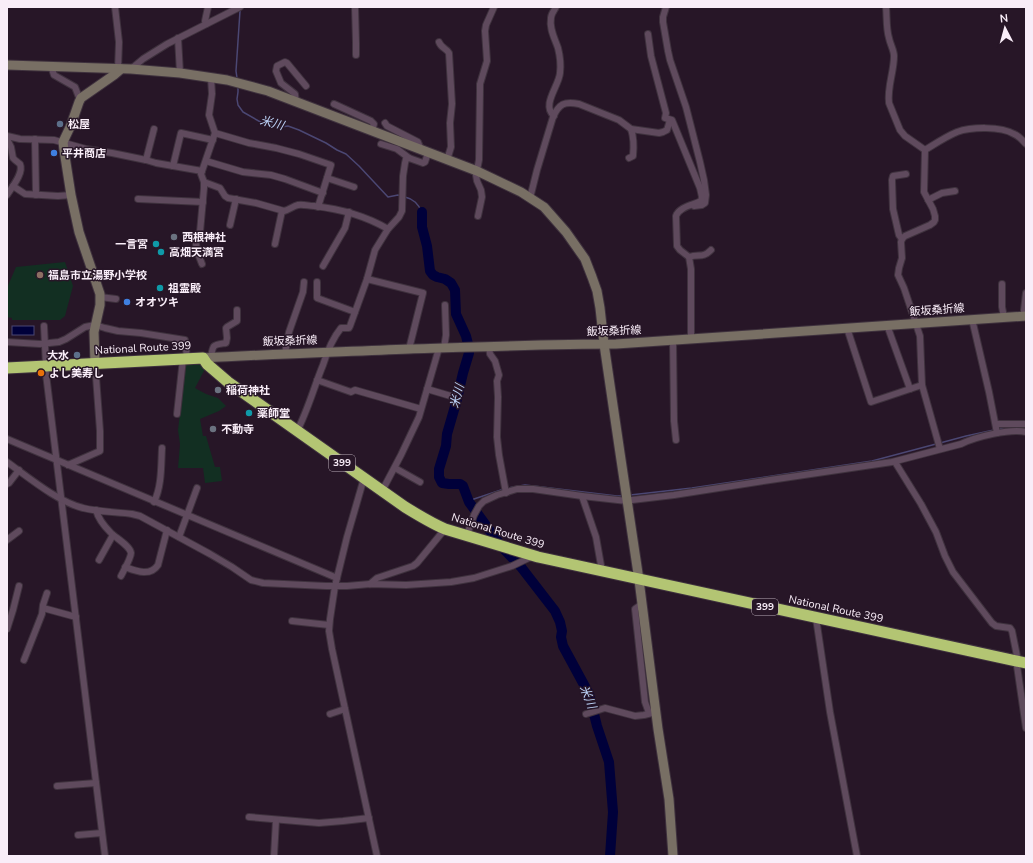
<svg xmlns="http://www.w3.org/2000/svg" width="1033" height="863" viewBox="0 0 1033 863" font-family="'Nunito Sans','Noto Sans JP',sans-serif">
  <rect width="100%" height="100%" fill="#271627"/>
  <g fill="#122f22">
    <polygon points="65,262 73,286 65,316 60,320 12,320 12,318 7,317 7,288 16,267"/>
    <polygon points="197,361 206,367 195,388 206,394 218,398 226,406 219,411 200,419 203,436 206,436 215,467 220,467 222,481 205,483 203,468 178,468 180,444 178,430 186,364"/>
  </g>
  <rect fill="#00003a" stroke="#4b4773" x="12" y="326" width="22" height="9"/>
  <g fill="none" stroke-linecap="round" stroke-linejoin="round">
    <g stroke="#4b4773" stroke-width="1.5">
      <polyline points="237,78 236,71 240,11"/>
      <polyline points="238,86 238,92 237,99 238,105 243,112 264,124 281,127 288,126 299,130 326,143 337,150 346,154 359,166 388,197 398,195 401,196"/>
      <path d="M405 197C414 199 418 204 422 212"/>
      <polyline points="998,429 1007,428 1026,428"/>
      <polyline points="940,443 966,436 994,430"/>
      <polyline points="508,488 525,485 617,496 623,496"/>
      <polyline points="630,495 692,488 872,461 936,444"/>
      <polyline points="469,502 474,499 504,489"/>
    </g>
    <polyline stroke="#00003a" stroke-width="10" points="422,212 422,227 427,246 430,271 433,275 437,277 445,279 451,283 455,290 456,314 466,336 469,348 469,353 463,373 456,403 447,434 446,446 439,469 439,477 442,483 449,484 460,484 463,486 469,502 501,546 521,567 555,611 560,622 562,631 561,637 563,646 589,694 597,726 609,762 613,812 610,856"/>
    <defs>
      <g id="street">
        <polyline points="115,7 119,42 118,69"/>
        <polyline points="355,7 356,43 356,55"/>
        <polyline points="666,7 663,17 663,22 668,51 670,60 686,107 700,162 704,180 706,195 705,203 702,205 694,206"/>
        <path d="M886 7C887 17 886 28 889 38 890 44 894 50 894 56 894 72 887 87 889 103L900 130 905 136 925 150"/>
        <polyline points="206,24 205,21 208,7"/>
        <path d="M648 34 651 56 666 113 665 118 672 120 700 188 702 197 701 201C693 205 679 207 676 216L677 246 680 250 689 257 691 269V338"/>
        <polyline points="178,38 180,73"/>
        <path d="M439 42C441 48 446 48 449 53L452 104 450 123 451 147 447 160"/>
        <polyline points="51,66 54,75 75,87 80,100"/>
        <polyline points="131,69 143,59 167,44 240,7"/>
        <polyline points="296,102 295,94 281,83 276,71 277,66 285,62 287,63 306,86"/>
        <polyline points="334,104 371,121 374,124 372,131"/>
        <path d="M554 116C541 105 559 86 560 73 561 65 560 56 558 48 555 39 549 29 551 18 551 14 554 11 556 7"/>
        <polyline points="385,123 387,126 418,142 421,150"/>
        <polyline points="215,133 249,143 276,148 299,154 331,165 318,207"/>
        <polyline points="7,136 20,139 54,140 86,149 112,153 146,160 156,163 202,171"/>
        <path d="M7 139 11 147 13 158 15 160 20 164C24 173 12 187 7 195"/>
        <polyline points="35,139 36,195"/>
        <polyline points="381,144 397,149 409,158"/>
        <path d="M629 158 633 156C634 146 634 138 631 129"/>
        <polyline points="146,160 154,129"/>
        <polyline points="206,161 243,172 271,175 285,179 323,193"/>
        <polyline points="173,166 181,133 213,140"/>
        <polyline points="327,178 354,187"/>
        <path d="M204 182 220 188 225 196 228 198 256 203 284 211C289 210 293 206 298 205 303 204 309 206 314 206 341 209 364 215 388 229"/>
        <polyline points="13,186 25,194 58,196 71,195"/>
        <path d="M530 198 537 170 553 117C559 104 564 101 579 104L619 120 631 129 659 133 663 132 667 130 670 120"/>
        <polyline points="138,199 203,202"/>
        <polyline points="928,200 942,193 955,191"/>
        <polyline points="478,216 482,197 481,190 477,181 476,175 479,160 480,89 480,84 487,61 485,31 486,25 494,7"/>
        <polyline points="230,225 236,199"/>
        <polyline points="902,239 899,235 893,209 892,180 893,176 906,174"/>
        <polyline points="275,244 282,211"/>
        <path d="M689 257C699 253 702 259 711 250"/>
        <polyline points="202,264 197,251 195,236 200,232 204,188 204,182 201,174 215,133 209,115 212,94 211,78"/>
        <polyline points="323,266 345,228 349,212"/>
        <polyline points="367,279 423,293 409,349"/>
        <polyline points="317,282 317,298 355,312"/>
        <polyline points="1002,284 1002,307 1004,317"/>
        <polyline points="100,297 116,299"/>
        <polyline points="1024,316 1024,310 1026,293"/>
        <polyline points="972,319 989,392 997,433"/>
        <polyline points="887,325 910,389"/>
        <polyline points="44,326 46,366"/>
        <polyline points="847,328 871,402 922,385"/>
        <polyline points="673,340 674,421 676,440"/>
        <polyline points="7,342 40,344 59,342 66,339 85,327 95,325 105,328 118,331 141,333 185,340 187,358"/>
        <polyline points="489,346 490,354 495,361 499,375 497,381 498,397 497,437 499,455 506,493"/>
        <polyline points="444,348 446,335 445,305"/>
        <polyline points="285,353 289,332 303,292 304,282"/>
        <path d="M211 357C213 344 213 345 226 343L227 338 226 328 227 327 237 321V310"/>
        <polyline points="45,366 105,856"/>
        <polyline points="317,380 351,392 355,390 421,409"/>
        <polyline points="427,389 454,397"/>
        <polyline points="177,414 183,359"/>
        <polyline points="996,424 1026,424"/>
        <path d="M297 431C308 410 314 387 323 365 327 352 332 339 341 328H349L350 326 367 279 375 250 388 229 399 217 402 211 403 176 405 163 406 159 409 158 423 163 425 162 428 153"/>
        <polyline points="7,439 337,578"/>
        <path d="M940 449 922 385 921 362 920 336 904 288 898 275 899 268 902 258 901 242 902 239 905 236 930 225 934 222 935 220V216L933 209 924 192 925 150C935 144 945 137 957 132 971 127 1001 126 1014 134 1019 136 1022 140 1026 144"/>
        <path d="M7 462C28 477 58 502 83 508 98 512 117 512 132 514L140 516 210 554 232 567 251 580 263 583 326 586H347L370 584 406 585 451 582 474 578 512 566 533 556"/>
        <polyline points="895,462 921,504 936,532 945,556 953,572 992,623 996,626 1010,628 1012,631 1017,656 1017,666 1026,728"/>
        <polyline points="68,465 100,451 100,431 95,363"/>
        <polyline points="395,468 420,482"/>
        <polyline points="364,478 347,537 335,586 330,619 329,631 332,649 377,856"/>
        <polyline points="7,484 9,483 19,470"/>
        <polyline points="382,491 401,455 419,417 439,348"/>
        <polyline points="582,496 596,537 602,571"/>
        <path d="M154 502C162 486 161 465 162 448"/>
        <path d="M96 510C98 518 105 527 111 533 116 538 130 546 131 553 131 558 124 570 121 576"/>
        <path d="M467 535 474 515 479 506 484 501 497 495 517 489H533L582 496 627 501 632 500 674 495 770 480 892 462 961 444C975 437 1011 428 1026 432"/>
        <polyline points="179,537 197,488"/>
        <polyline points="7,540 19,531"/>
        <polyline points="99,560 113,535"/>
        <path d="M125 567C136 571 150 577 158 565L167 530"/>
        <polyline points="370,584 377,578 413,566 417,563 445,529"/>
        <polyline points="642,604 635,609 645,702 649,713"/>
        <polyline points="43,608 76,617"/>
        <polyline points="816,618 830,712 857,856"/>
        <polyline points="292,621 329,625"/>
        <polyline points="7,629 13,610 19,586"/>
        <polyline points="24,660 42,614 43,605 47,593"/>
        <polyline points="330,714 345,709"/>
        <polyline points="586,714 605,708 635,716 644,715 652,713"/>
        <polyline points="57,786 96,783"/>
        <polyline points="249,817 319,823 343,821 369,818"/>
        <polyline points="78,835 102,833"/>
        <polyline points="274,856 276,820"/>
      </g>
      <g id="secondary">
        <polyline points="7,65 131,69 180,73 227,80 268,91 477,171 521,192 544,207 566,232 585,259 592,277 597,291 600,308 604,344 620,453 639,580 658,729 669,799 673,856"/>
        <path d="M203 358C271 354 340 352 409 349 478 347 547 344 616 344L1026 316"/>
        <polyline points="95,363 94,332 100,305 100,294 79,232 71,195 64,150 63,142 71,125 79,102 81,98 114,75 121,69"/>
      </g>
      <path id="highway" d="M7 368 203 358 207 364 228 382 405 507C418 515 431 523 445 529L538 557 1026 663"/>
    </defs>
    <use href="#street" stroke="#3f323e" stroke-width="8"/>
    <use href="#secondary" stroke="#3f323e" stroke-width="11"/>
    <use href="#highway" stroke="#3f323e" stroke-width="13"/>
    <use href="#street" stroke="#5f4a5d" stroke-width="6"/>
    <use href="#secondary" stroke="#786f64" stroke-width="9"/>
    <use href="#highway" stroke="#b3c573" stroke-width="11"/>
  </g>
  <g fill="#5c6f8a" stroke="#271627" stroke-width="1.5">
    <circle cx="60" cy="124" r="4"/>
    <circle cx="77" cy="355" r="4"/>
  </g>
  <g fill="#3f7fe0" stroke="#271627" stroke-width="1.5">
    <circle cx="54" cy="153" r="4"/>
    <circle cx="127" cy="302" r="4"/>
  </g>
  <g fill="#6b7280" stroke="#271627" stroke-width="1.5">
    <circle cx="174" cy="237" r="4"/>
    <circle cx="218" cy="390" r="4"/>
    <circle cx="213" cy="429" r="4"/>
  </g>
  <g fill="#0f9aa8" stroke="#271627" stroke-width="1.5">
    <circle cx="156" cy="244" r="4"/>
    <circle cx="161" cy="252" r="4"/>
    <circle cx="160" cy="288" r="4"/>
    <circle cx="249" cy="413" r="4"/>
  </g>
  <circle fill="#8d6e63" stroke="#271627" stroke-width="1.5" cx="40" cy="275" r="4"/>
  <circle fill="#e8710a" stroke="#271627" stroke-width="1.5" cx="41" cy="373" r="4"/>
  <g text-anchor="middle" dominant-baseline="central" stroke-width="3" stroke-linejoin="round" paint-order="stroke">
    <g fill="#271627" stroke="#baacb9" stroke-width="1">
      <rect x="329" y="455" width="26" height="16" rx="3"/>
      <rect x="752" y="599" width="26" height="16" rx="3"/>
    </g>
    <g font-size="10" font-weight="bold" fill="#f9edf8">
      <text x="342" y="463">399</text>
      <text x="765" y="607">399</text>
    </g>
    <g font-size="11" font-weight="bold" fill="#f9edf8" stroke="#271627" text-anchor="start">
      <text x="68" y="124">松屋</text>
      <text x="62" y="153">平井商店</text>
      <text x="182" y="237">西根神社</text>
      <text x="148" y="244" text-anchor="end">一言宮</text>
      <text x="169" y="252">高畑天満宮</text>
      <text x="48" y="275">福島市立湯野小学校</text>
      <text x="168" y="288">祖霊殿</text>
      <text x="135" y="302">オオツキ</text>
      <text x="69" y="355" text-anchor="end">大水</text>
      <text x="49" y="373">よし美寿し</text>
      <text x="226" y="390">稲荷神社</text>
      <text x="257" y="413">薬師堂</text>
      <text x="221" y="429">不動寺</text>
    </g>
    <g font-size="11" fill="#f9edf8" stroke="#271627">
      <text transform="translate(937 310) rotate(-4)">飯坂桑折線</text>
      <text transform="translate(614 331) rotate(-2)">飯坂桑折線</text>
      <text transform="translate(290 341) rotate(-2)">飯坂桑折線</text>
      <text transform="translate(143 348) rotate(-3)">National Route 399</text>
      <text transform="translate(498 531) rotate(17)">National Route 399</text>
      <text transform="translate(836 609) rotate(12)">National Route 399</text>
    </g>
    <g font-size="12" font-style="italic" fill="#bdd3f8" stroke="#271627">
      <text transform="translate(272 123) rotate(15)">米川</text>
      <text transform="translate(457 396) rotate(-75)">米川</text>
      <text transform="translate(588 697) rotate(68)">米川</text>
    </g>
  </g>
  <rect width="1033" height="863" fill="none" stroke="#f9edf8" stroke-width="16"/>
  <g transform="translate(1005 28) rotate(354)" stroke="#271627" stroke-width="3" paint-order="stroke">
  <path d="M0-3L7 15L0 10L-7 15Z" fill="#f9edf8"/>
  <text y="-6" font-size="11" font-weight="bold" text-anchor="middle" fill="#f9edf8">N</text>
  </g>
</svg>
